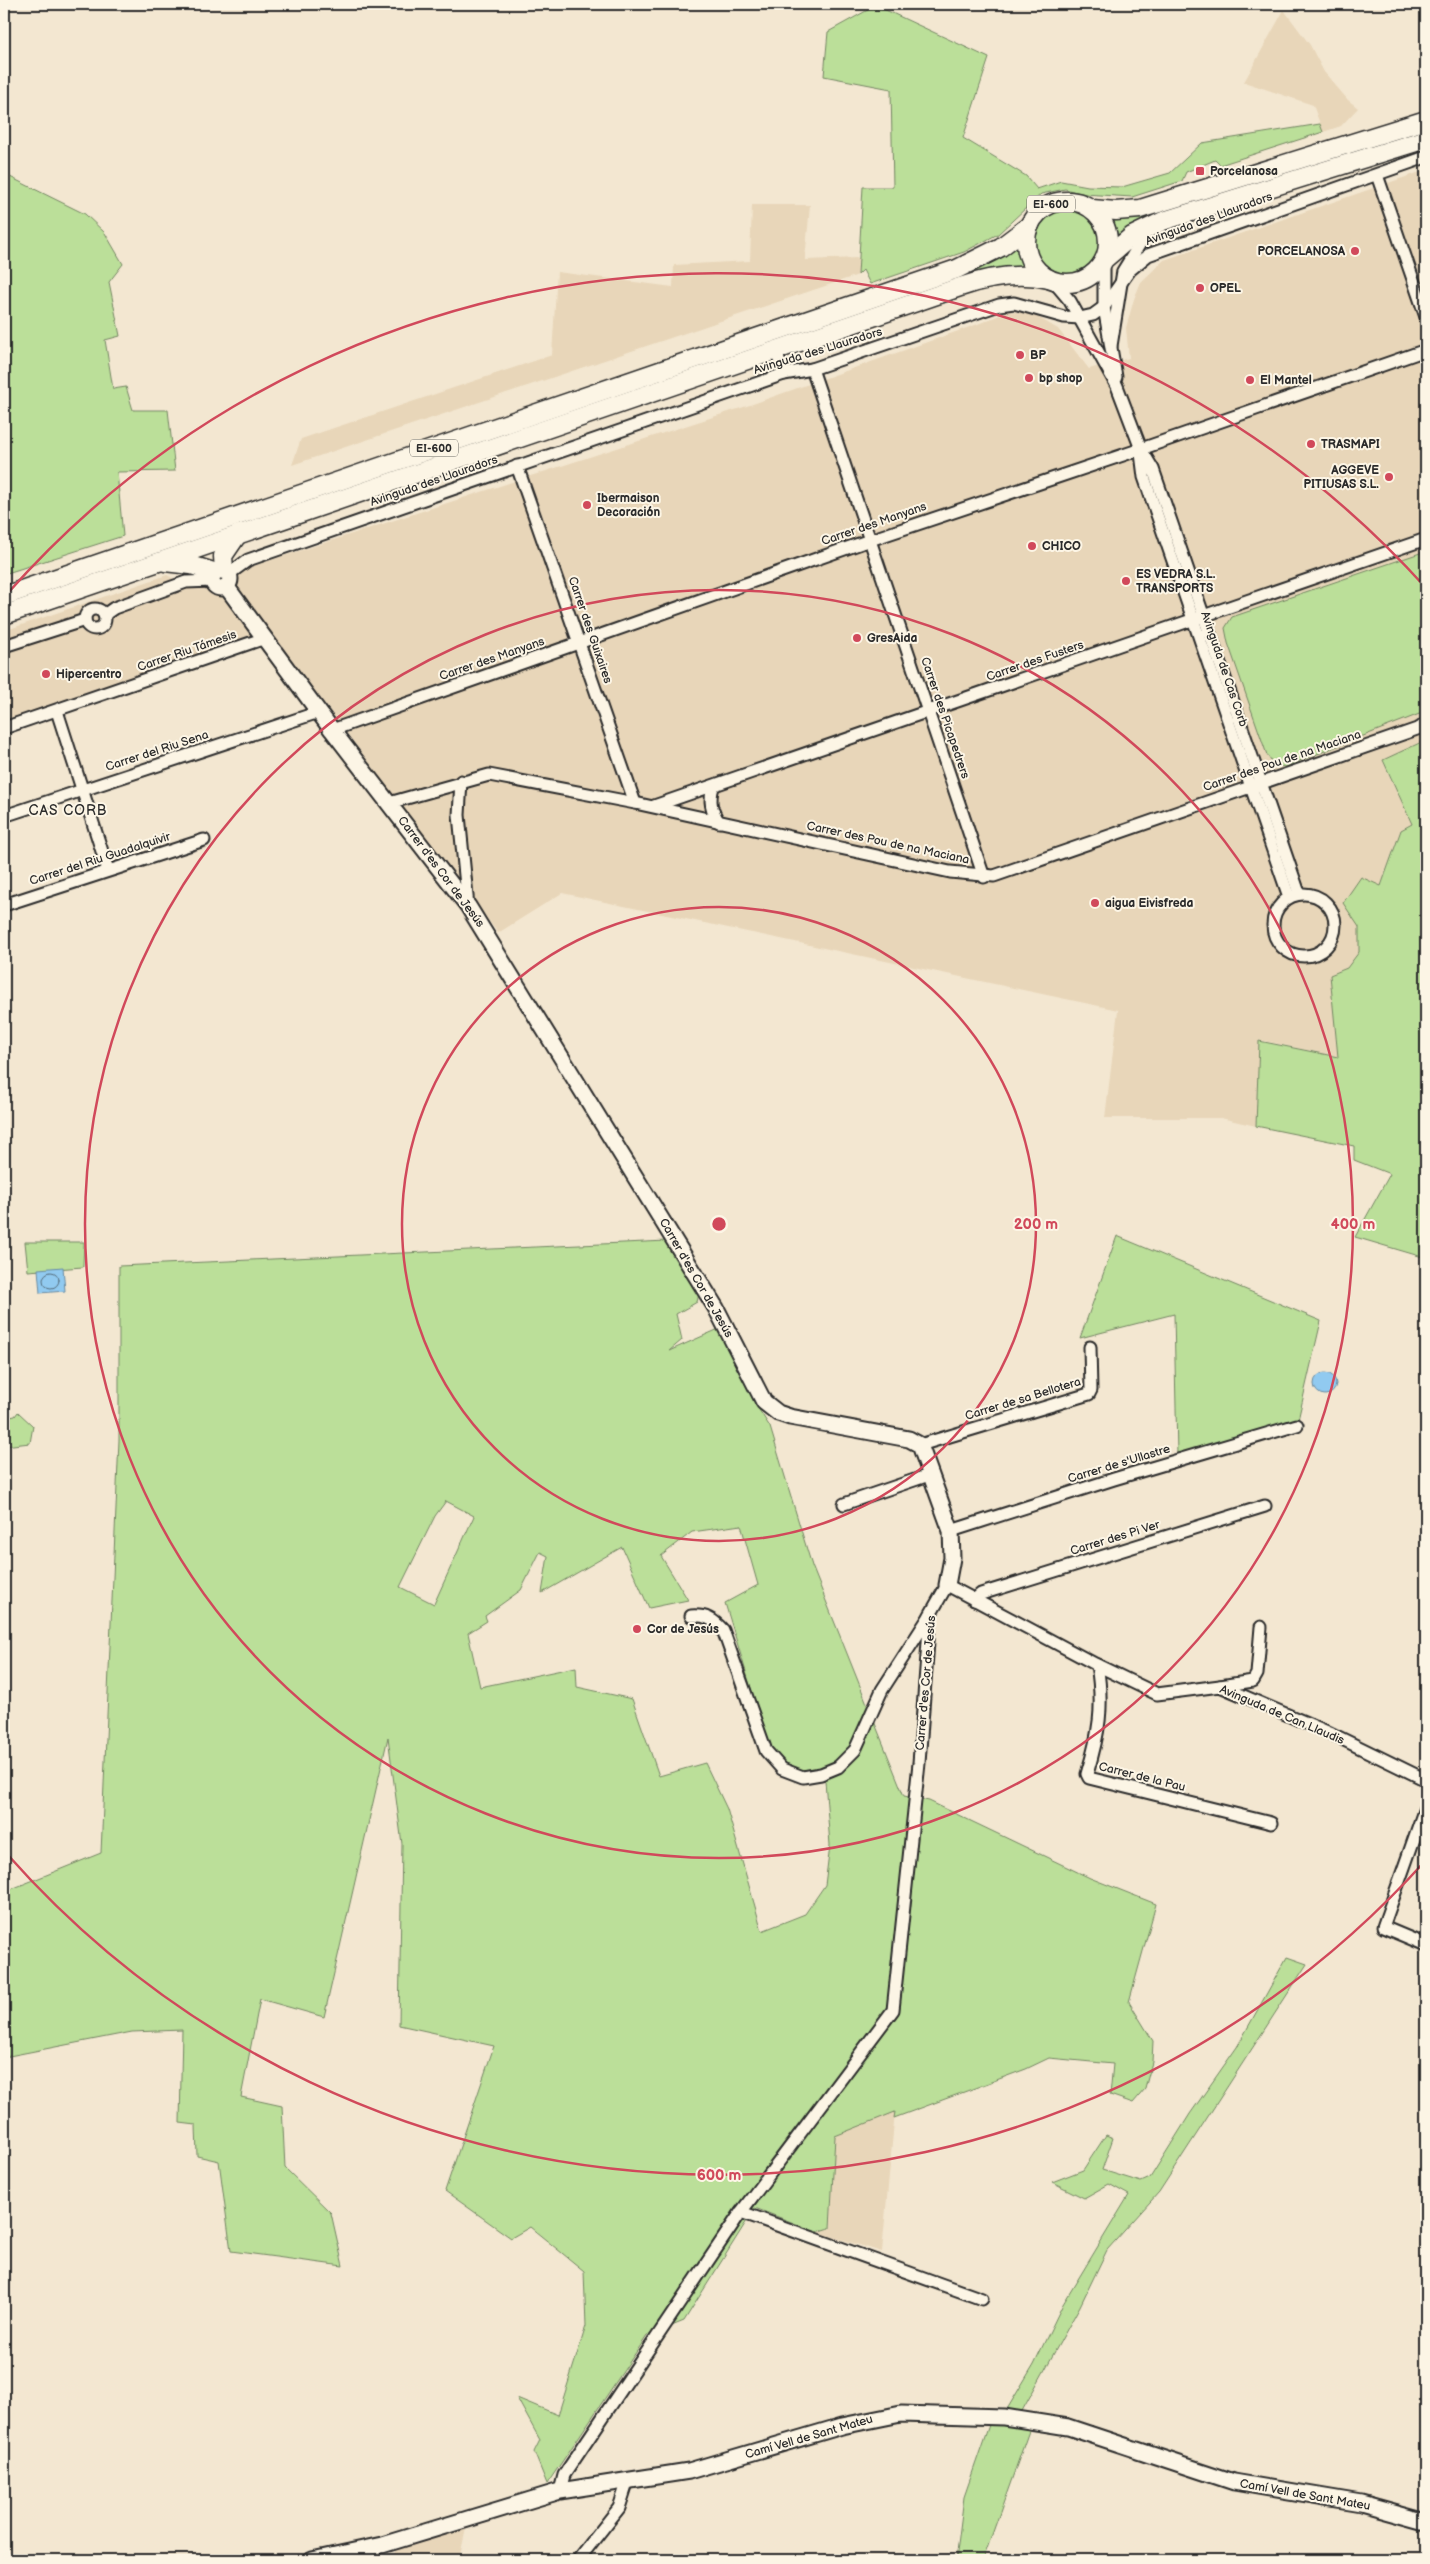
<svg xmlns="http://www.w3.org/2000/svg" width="1430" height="2564" viewBox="0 0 1430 2564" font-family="'Balsamiq Sans',sans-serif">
  <rect width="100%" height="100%" fill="#f3e7d1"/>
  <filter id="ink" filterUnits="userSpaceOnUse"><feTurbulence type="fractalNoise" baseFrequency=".02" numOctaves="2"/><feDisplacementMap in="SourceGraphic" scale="10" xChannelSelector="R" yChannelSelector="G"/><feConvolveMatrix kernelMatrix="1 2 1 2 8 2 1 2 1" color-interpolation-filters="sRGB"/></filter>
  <g filter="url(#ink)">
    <g fill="#e8d6b9">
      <polygon points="1284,10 1310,45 1324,72 1348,100 1358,108 1341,126 1323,132 1313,105 1244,82"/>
      <polygon points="1426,170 1426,740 1383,761 1412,824 1401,830 1381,886 1359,927 1359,952 1347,968 1330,975 1338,1057 1259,1040 1256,1126 1221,1118 1105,1118 1118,1010 562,893 498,933 271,633 4,724 4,631 167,575 188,587 750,405 978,324 1009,311 1032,314 1058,329 1089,369 1129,358 1126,328 1134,299 1141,282 1164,260"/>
      <polygon points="752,205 810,205 805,260 859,258 858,275 292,465 301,439 552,355 557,272 673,287 674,265 750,261"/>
      <polygon points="895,2111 882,2252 817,2232 830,2228 835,2136"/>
      <polygon points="469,2515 459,2560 393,2560 399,2536"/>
    </g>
    <g fill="#bbdf99" stroke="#738562" fill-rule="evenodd">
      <polygon points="870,4 882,4 877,6 989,58 963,138 1026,176 1037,189 1061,181 1088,186 1122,187 1170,173 1202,143 1320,124 1323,132 1220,165 1215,160 1186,172 1182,181 1132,197 1084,194 1065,189 1041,194 998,234 964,252 870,284 863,270 858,275 863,187 893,187 891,89 824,76 828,32 875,6"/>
      <polygon points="4,174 85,214 105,233 123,264 109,282 120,336 105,340 113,389 126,387 133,410 168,410 175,471 117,472 123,536 4,574"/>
      <circle cx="1067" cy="242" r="33"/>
      <polygon points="1155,213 1119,239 1113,219"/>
      <polygon points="1016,246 1023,266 967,275"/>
      <polygon points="1426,551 1426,698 1422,713 1284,767 1273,764 1267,755 1228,643 1225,628 1232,617"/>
      <polygon points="1426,740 1426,1258 1355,1237 1390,1174 1354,1160 1354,1146 1256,1126 1259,1041 1338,1057 1330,975 1347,968 1359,952 1359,927 1343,903 1361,877 1381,886 1401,830 1412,824 1383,760"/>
      <polygon points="1117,1236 1321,1321 1298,1420 1177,1455 1174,1314 1080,1338"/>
      <path d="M667 1241 700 1290 697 1302 676 1314 682 1340 669 1351 721 1328 756 1405 770 1427 812 1566 904 1796 929 1801 1090 1878 1156 1904 1129 2002 1153 2041 1152 2062 1145 2089 1133 2103 1110 2095 1113 2064 1049 2058 1026 2069 894 2118 895 2112 835 2136 830 2228 817 2232 755 2208 684 2321 647 2336 547 2484 534 2452 540 2440 517 2398 558 2415 586 2326 584 2271 530 2227 511 2238 445 2191 494 2046 399 2025 402 1844 388 1737 324 2017 260 1999 241 2097 282 2106 285 2168 331 2213 343 2266 231 2251 219 2161 197 2156 196 2125 180 2123 182 2030 132 2032 4 2057V1892L101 1853 119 1440V1266ZM446 1501 474 1516 434 1604 400 1587 435 1516ZM741 1525 758 1585 725 1603 768 1744 781 1761 802 1770 824 1767 830 1845 825 1885 805 1914 762 1931 727 1809 705 1763 659 1776 632 1699 577 1687 576 1667 480 1687 468 1633 487 1621 485 1616 521 1590 540 1552 548 1556 542 1593 622 1547 649 1608 688 1600 661 1556 692 1532Z"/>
      <polygon points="25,1242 84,1242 83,1267 28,1271"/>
      <polygon points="18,1412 33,1426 30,1443 4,1446 4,1418 15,1416"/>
      <polygon points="1287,1957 1307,1964 1159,2192 1107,2250 1080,2306 1022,2411 1006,2411 1034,2364 1063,2304 1129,2195 1109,2184 1084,2198 1052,2182 1083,2170 1106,2135 1113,2138 1102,2170 1141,2182 1150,2178 1190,2114 1237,2047"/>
      <polygon points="990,2422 1030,2428 983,2560 956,2560 964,2497"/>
    </g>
    <g fill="#91caf0" stroke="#688aa1">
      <polygon points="63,1267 65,1291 40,1293 38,1269"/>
      <circle cx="1325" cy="1384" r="11"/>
    </g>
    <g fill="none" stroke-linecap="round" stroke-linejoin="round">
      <circle stroke="#546b7a" stroke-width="1" cx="51" cy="1280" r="8"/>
      <defs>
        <g id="street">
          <polyline points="1377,175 1426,317"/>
          <polyline points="1104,262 1104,307 1116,377"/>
          <polyline points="1054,282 1070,301 1117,386 1141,449 1153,469 1299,893"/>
          <polyline points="1111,346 1123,271 1149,229"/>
          <polyline points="775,349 784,374"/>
          <polyline points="812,369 984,877"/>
          <polyline points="1141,453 1144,477 1289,897"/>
          <polyline points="517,466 635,803"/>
          <polyline points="229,574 248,560 784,374 812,369 999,305 1014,303 1064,317 1080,318 1093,315 1104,307 1130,270 1148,255 1426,157"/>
          <circle cx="95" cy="619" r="10"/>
          <polyline points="104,615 114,608 186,582 212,581"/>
          <polyline points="4,646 85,620"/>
          <polyline points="57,711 108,870"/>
          <polyline points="4,728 265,638"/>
          <polyline points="332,730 870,540 1141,449 1426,350"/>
          <polyline points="461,781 459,815 468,906"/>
          <path d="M713 787C709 801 711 810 719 822"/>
          <polyline points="389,803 489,775 635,803 950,872 994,876 1420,728 1426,723"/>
          <polyline points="654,806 1426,539"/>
          <polyline points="4,816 319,712"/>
          <circle cx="1304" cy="925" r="31"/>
          <polyline points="4,905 204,840"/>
          <polyline points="920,1445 1089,1394 1091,1390 1090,1347"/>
          <polyline points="844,1504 932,1474"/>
          <polyline points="951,1531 1114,1479 1297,1425"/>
          <polyline points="974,1600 981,1594 1265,1506"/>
          <path d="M691 1616C706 1615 713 1619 723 1630L766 1751 782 1769 803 1777 821 1774 838 1767 855 1750 882 1690 929 1617"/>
          <path d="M1097 1665C1104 1707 1099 1734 1087 1774L1089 1778 1271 1823"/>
          <polyline points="1220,1686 1253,1681 1257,1674 1261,1627"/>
          <polyline points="1426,1805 1383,1927 1426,1945"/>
          <polyline points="741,2212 982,2299"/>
          <polyline points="560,2491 564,2475 741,2212 893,2010 919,1763 930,1615 947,1585 1097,1665 1157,1694 1220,1686 1330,1733 1426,1780"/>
          <polyline points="578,2560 619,2508 628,2480"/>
        </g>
        <g id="secondary">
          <circle cx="221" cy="579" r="9"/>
          <polyline points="226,586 332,730 468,906 716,1308 764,1402 778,1413 790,1417 909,1439 920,1445 951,1531 952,1558 947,1585"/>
          <polyline points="312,2560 382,2545 560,2491 689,2471 842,2426 901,2414 1004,2417 1068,2427 1234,2482 1361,2503 1426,2521"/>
        </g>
        <g id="primary">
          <circle cx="1067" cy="242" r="41"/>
          <polyline points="1092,209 1116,211 1140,209 1426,120"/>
          <polyline points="1106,258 1132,236 1163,221 1426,139"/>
          <polyline points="165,562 191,565 214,572"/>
          <polyline points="224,570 223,556 238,534"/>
          <polyline points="4,596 957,269 1001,247 1030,225"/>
          <path d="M4 615 960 287C989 277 1019 272 1049 279"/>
        </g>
      </defs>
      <use href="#street" stroke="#2b2b2b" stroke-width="15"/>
      <use href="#secondary" stroke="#2b2b2b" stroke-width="19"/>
      <use href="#primary" stroke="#2b2b2b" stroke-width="21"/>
      <use href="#street" stroke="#fcf5e5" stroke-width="11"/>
      <use href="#secondary" stroke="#fcf5e5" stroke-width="15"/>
      <use href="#primary" stroke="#fcf5e5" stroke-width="18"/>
    </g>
  </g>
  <g fill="none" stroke="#d1495b" stroke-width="2.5">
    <circle cx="719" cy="1224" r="317"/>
    <circle cx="719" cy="1224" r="634"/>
    <path d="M1426 1860A951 951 0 0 1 7 1854M7 594A951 951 0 0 1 1426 588"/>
  </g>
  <g fill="#d1495b" stroke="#fcf5e5" stroke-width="2">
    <rect x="1195" y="166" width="10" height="10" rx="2.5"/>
    <circle cx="1355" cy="251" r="5"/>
    <circle cx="1200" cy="288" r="5"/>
    <circle cx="1020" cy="355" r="5"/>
    <circle cx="1029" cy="378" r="5"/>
    <circle cx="1250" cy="380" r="5"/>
    <circle cx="1311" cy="444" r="5"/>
    <circle cx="1389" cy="477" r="5"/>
    <circle cx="587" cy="505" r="5"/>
    <circle cx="1032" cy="546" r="5"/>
    <circle cx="1126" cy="581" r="5"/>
    <circle cx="857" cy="638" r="5"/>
    <circle cx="46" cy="674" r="5"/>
    <circle cx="1095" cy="903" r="5"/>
    <circle cx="637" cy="1629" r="5"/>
  </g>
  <g text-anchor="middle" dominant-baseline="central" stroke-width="4" stroke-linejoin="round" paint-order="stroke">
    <g fill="#fcf5e5" stroke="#6a6863" stroke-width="1">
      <rect x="1027" y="195.5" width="48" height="17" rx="4"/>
      <rect x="410" y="439.5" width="48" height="17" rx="4"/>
    </g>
    <g font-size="11" font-weight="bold" fill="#2b2b2b">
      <text x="1051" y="204">EI-600</text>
      <text x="434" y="448">EI-600</text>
    </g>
    <g font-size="12" font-weight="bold" fill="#2b2b2b" stroke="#fcf5e5" text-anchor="start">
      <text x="1210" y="171">Porcelanosa</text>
      <text x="1345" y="251" text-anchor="end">PORCELANOSA</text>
      <text x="1210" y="288">OPEL</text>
      <text x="1030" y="355">BP</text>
      <text x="1039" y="378">bp shop</text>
      <text x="1260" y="380">El Mantel</text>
      <text x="1321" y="444">TRASMAPI</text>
      <text x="1379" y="470" text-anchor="end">AGGEVE<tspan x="1379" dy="14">PITIUSAS S.L.</tspan></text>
      <text x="597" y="498">Ibermaison<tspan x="597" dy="14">Decoración</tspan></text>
      <text x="1042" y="546">CHICO</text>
      <text x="1136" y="574">ES VEDRA S.L.<tspan x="1136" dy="14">TRANSPORTS</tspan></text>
      <text x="867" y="638">GresAida</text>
      <text x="56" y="674">Hipercentro</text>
      <text x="1105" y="903">aigua Eivisfreda</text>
      <text x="647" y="1629">Cor de Jesús</text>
    </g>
    <g font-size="12" fill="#2b2b2b" stroke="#fcf5e5">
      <text transform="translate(1209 219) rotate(-20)">Avinguda des Llauradors</text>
      <text transform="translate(818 351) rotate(-17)">Avinguda des Llauradors</text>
      <text transform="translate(434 481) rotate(-19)">Avinguda des Llauradors</text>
      <text transform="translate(874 524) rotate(-19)">Carrer des Manyans</text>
      <text transform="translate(590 630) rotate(71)">Carrer des Guixaires</text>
      <text transform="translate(187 651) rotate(-19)">Carrer Riu Támesis</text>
      <text transform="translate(492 659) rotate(-19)">Carrer des Manyans</text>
      <text transform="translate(1035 661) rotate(-19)">Carrer des Fusters</text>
      <text transform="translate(1224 669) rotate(71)">Avinguda de Cas Corb</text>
      <text transform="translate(945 718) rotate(71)">Carrer des Picapedrers</text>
      <text transform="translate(157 751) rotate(-18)">Carrer del Riu Sena</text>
      <text transform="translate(1282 761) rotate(-19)">Carrer des Pou de na Maciana</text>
      <text transform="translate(888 843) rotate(12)">Carrer des Pou de na Maciana</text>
      <text transform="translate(100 859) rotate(-18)">Carrer del Riu Guadalquivir</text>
      <text transform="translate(441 872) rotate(53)">Carrer d'es Cor de Jesús</text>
      <text transform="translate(696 1278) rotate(60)">Carrer d'es Cor de Jesús</text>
      <text transform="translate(1023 1399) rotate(-17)">Carrer de sa Bellotera</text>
      <text transform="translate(1119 1464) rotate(-17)">Carrer de s'Ullastre</text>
      <text transform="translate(1115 1538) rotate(-17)">Carrer des Pi Ver</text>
      <text transform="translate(926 1683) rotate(-85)">Carrer d'es Cor de Jesús</text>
      <text transform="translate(1282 1715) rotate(23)">Avinguda de Can Llaudis</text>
      <text transform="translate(1142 1777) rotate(14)">Carrer de la Pau</text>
      <text transform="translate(809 2437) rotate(-16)">Camí Vell de Sant Mateu</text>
      <text transform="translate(1305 2495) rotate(10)">Camí Vell de Sant Mateu</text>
    </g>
    <g font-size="14" letter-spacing="1" fill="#2b2b2b" stroke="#fcf5e5">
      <text x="68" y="810">CAS CORB</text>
    </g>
  </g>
  <circle cx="719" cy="1224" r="8" fill="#d1495b" stroke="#fcf5e5" stroke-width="2.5"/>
  <g font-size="15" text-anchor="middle" font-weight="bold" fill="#d1495b" stroke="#fcf5e5" stroke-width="4" stroke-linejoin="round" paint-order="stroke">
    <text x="1036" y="1229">200 m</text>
    <text x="1353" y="1229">400 m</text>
    <text x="719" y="2180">600 m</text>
  </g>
  <rect width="1430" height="2564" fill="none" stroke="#fcf5e5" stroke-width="20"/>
  <rect x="10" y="10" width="1410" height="2544" fill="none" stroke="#2b2b2b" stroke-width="2" filter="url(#ink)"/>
</svg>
